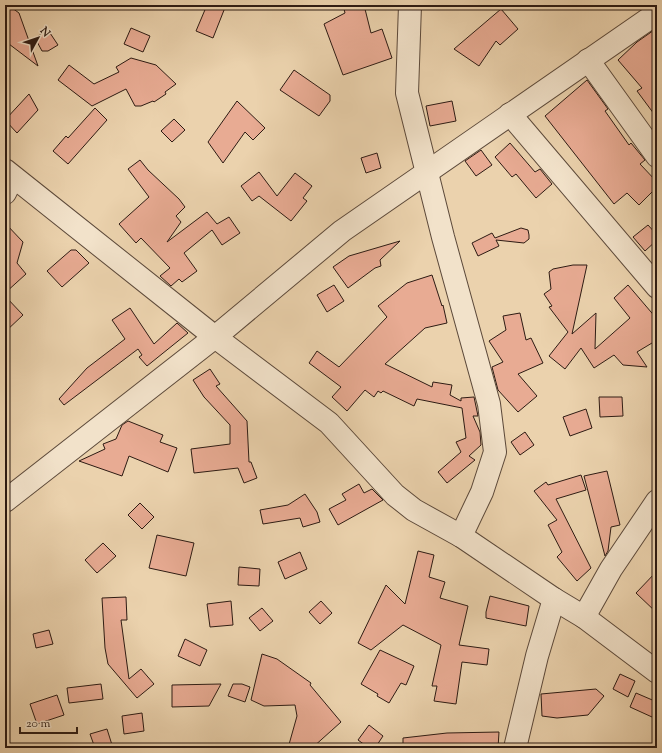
<svg xmlns="http://www.w3.org/2000/svg" width="662" height="753" viewBox="0 0 662 753" font-family="'Sorts Mill Goudy',serif">
  <rect width="100%" height="100%" fill="#ebd2ad"/>
  <filter id="stains"><feTurbulence type="fractalNoise" baseFrequency=".005" numOctaves="4"/><feColorMatrix values="0 0 0 0 .2 0 0 0 0 .09 0 0 0 0 .02 0 0 0 .5 -.17"/></filter>
  <radialGradient id="worn" r=".72"><stop offset=".6" stop-color="#630" stop-opacity="0"/><stop offset="1" stop-color="#630" stop-opacity=".3"/></radialGradient>
  <g fill="#e8ab93" stroke="#2d1b13">
    <polygon points="5,5 8,5 19,13 38,66 5,41"/>
    <polygon points="207,5 226,5 213,38 196,31"/>
    <polygon points="343,5 364,5 371,33 382,29 392,58 343,75 324,24 345,13"/>
    <polygon points="501,9 518,29 500,45 496,41 479,66 454,49"/>
    <polygon points="131,28 150,36 143,52 124,44"/>
    <polygon points="657,28 657,118 637,91 642,88 618,60 637,42"/>
    <polygon points="48,30 58,45 48,51 42,51 35,38"/>
    <polygon points="131,58 156,65 176,84 165,92 166,94 154,102 153,101 141,106 135,106 126,89 92,106 58,80 69,65 94,84 119,72 116,67"/>
    <polygon points="294,70 330,95 330,101 319,116 280,90"/>
    <polygon points="587,80 608,109 605,111 629,145 631,143 645,160 640,164 657,182 657,187 639,205 627,193 614,204 545,116"/>
    <polygon points="29,94 38,110 17,133 5,120"/>
    <polygon points="237,101 265,128 253,140 245,132 223,163 208,142"/>
    <polygon points="452,101 456,121 430,126 426,106"/>
    <polygon points="95,108 107,120 68,164 53,151 66,136 68,138"/>
    <polygon points="174,119 185,130 172,142 161,131"/>
    <polygon points="510,143 535,172 540,169 552,184 536,198 516,174 512,177 495,157"/>
    <polygon points="481,150 492,165 476,176 465,161"/>
    <polygon points="377,153 381,168 366,173 361,158"/>
    <polygon points="140,160 148,170 179,199 185,207 176,216 181,222 167,242 207,212 217,224 229,217 240,233 222,245 212,230 184,253 197,271 182,282 179,279 171,286 160,276 170,268 141,238 136,243 119,224 149,197 128,169"/>
    <polygon points="259,172 277,196 295,173 312,186 303,198 307,201 291,221 259,196 252,201 241,186"/>
    <polygon points="5,223 23,242 17,263 26,274 5,293"/>
    <polygon points="648,225 657,235 657,240 645,251 633,237"/>
    <polygon points="521,228 528,230 529,235 529,239 524,243 496,240 499,246 478,256 472,243 492,233 495,238"/>
    <polygon points="400,241 380,260 381,266 375,268 348,288 333,267 349,256"/>
    <polygon points="71,250 76,250 89,263 62,287 47,271"/>
    <polygon points="573,265 587,265 572,334 596,313 595,349 630,318 614,298 628,285 657,319 657,340 637,352 647,367 623,365 614,355 594,368 581,348 565,369 549,356 568,332 549,307 552,306 544,294 551,289 549,272 553,269"/>
    <polygon points="432,275 442,306 443,305 447,323 425,328 385,364 432,387 433,382 452,385 450,395 461,401 461,398 474,397 478,416 473,416 480,432 481,445 469,456 475,460 447,483 438,472 461,452 456,442 466,438 462,408 417,399 414,406 383,391 381,393 378,391 374,397 365,390 347,411 332,397 341,387 309,363 317,351 339,367 387,317 378,306 407,283"/>
    <polygon points="334,285 344,301 327,312 317,295"/>
    <polygon points="5,296 23,315 5,332"/>
    <polygon points="130,308 154,344 177,323 188,333 147,366 139,357 142,355 138,349 64,405 59,399 87,368 125,339 112,320"/>
    <polygon points="520,313 526,340 531,338 543,363 518,374 537,396 518,412 498,390 492,367 503,362 489,341 506,330 503,316"/>
    <polygon points="210,369 220,384 216,386 247,421 249,462 251,462 257,478 244,483 238,468 194,473 191,449 230,444 230,425 204,397 193,380"/>
    <polygon points="599,397 622,397 623,416 600,417"/>
    <polygon points="586,409 592,428 570,436 563,417"/>
    <polygon points="128,421 163,435 160,442 177,448 168,472 129,456 122,476 79,461 105,449 103,444 116,439 122,425"/>
    <polygon points="525,432 534,445 520,455 511,442"/>
    <polygon points="607,471 620,525 611,527 608,551 605,556 584,476"/>
    <polygon points="581,475 586,490 556,499 591,568 577,581 557,557 562,552 548,525 557,520 534,491 546,482 548,485"/>
    <polygon points="359,484 364,493 372,489 383,500 338,525 329,509 346,500 342,494"/>
    <polygon points="305,494 317,512 320,522 303,527 300,518 263,524 260,510 288,505"/>
    <polygon points="140,503 154,517 142,529 128,515"/>
    <polygon points="157,535 194,543 186,576 149,568"/>
    <polygon points="103,543 116,556 97,573 85,560"/>
    <polygon points="418,551 434,555 429,577 445,582 440,598 468,606 459,645 489,649 487,665 462,662 456,704 434,701 437,686 432,686 441,645 403,625 371,650 358,643 386,585 405,604"/>
    <polygon points="300,552 307,569 285,579 278,562"/>
    <polygon points="239,567 260,569 259,586 238,585"/>
    <polygon points="657,571 657,613 636,593"/>
    <polygon points="490,596 529,606 526,626 486,618 486,612"/>
    <polygon points="126,597 127,620 121,620 129,679 141,669 154,684 137,698 108,664 105,648 102,598"/>
    <polygon points="231,601 233,625 210,627 207,604"/>
    <polygon points="321,601 332,613 320,624 309,612"/>
    <polygon points="262,608 273,621 260,631 249,618"/>
    <polygon points="49,630 53,644 36,648 33,634"/>
    <polygon points="185,639 207,650 200,666 178,656"/>
    <polygon points="380,650 414,666 406,685 401,683 389,703 377,696 378,694 361,684"/>
    <polygon points="262,654 277,659 311,683 310,685 341,722 312,748 288,748 297,716 295,705 264,706 251,700"/>
    <polygon points="620,674 635,681 628,697 613,689"/>
    <polygon points="101,684 103,699 69,703 67,688"/>
    <polygon points="221,684 209,706 172,707 172,685"/>
    <polygon points="233,684 242,684 250,687 245,702 228,696"/>
    <polygon points="596,689 604,696 588,715 557,718 542,716 541,694"/>
    <polygon points="636,693 657,702 657,706 652,717 630,707"/>
    <polygon points="57,695 64,715 37,724 30,704"/>
    <polygon points="142,713 144,731 124,734 122,716"/>
    <polygon points="369,725 383,736 375,748 369,748 358,740"/>
    <polygon points="107,729 113,748 95,748 90,734"/>
    <polygon points="499,732 498,748 403,748 403,738 447,733"/>
  </g>
  <g fill="none" stroke-linecap="round" stroke-linejoin="round">
    <defs>
      <g id="minor">
        <polyline points="410,5 407,93 443,237 489,404 495,452 482,492 461,536"/>
        <polyline points="588,60 657,156"/>
        <polyline points="510,114 657,287"/>
        <polyline points="5,170 215,337 329,423 395,495 414,510 461,536 554,599 584,617 657,672"/>
        <polyline points="5,193 13,177"/>
        <polyline points="5,501 215,337 342,231 657,13"/>
        <polyline points="584,617 611,569 657,501"/>
        <polyline points="515,748 537,656 554,599"/>
      </g>
    </defs>
    <use href="#minor" stroke="#5c493a" stroke-width="24"/>
    <use href="#minor" stroke="#f2e2ca" stroke-width="22"/>
  </g>
  <rect width="662" height="753" fill="none" stroke="#ebd2ad" stroke-width="20"/>
  <rect x="6" y="6" width="650" height="741" fill="none" stroke="#2d1b13" stroke-width="2"/>
  <rect x="10" y="10" width="642" height="733" fill="none" stroke="#2d1b13"/>
  <g transform="translate(38 38) rotate(50)" stroke="#f2e2ca" stroke-width="3" paint-order="stroke">
  <path d="M0-3L7 15L0 10L-7 15Z" fill="#2d1b13"/>
  <text y="-6" font-size="11" font-weight="bold" text-anchor="middle" fill="#2d1b13">N</text>
  </g>
  <path d="M20 727v6h57v-6" fill="none" stroke="#2d1b13" stroke-width="2"/>
  <text x="26" y="727" font-size="12" fill="#2d1b13" stroke="#f2e2ca" stroke-width="3" paint-order="stroke">20 m</text>
  <rect width="100%" height="100%" filter="url(#stains)"/>
  <rect width="100%" height="100%" fill="url(#worn)"/>
</svg>
